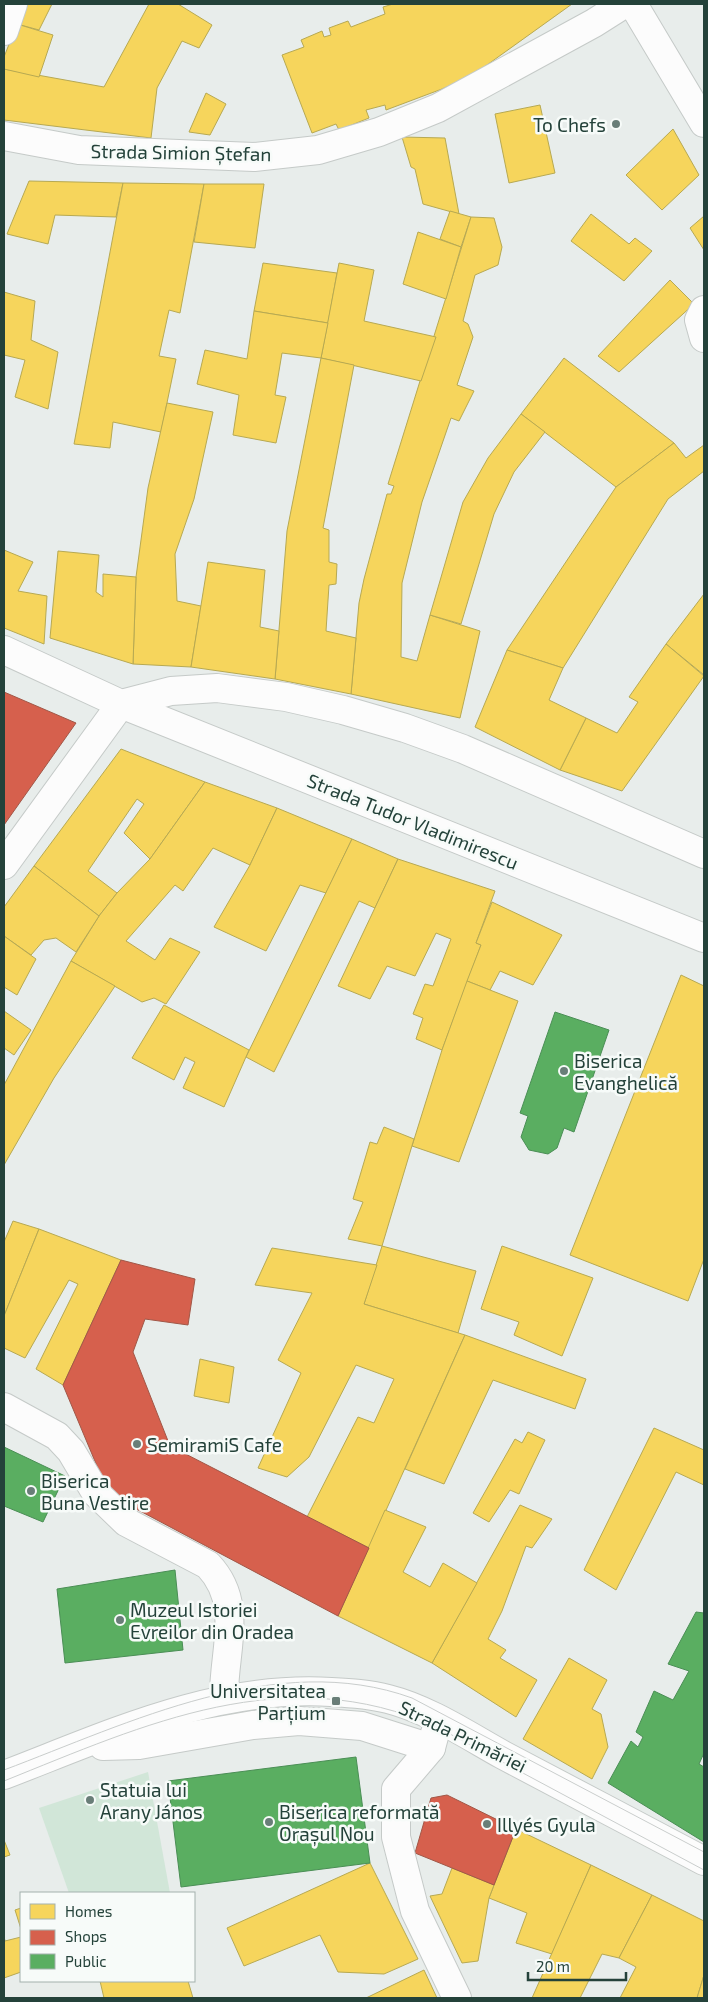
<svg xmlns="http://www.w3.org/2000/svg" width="708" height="2002" viewBox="0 0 708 2002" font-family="'Exo 2',sans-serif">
  <rect width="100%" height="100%" fill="#e8edeb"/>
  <polygon fill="#d1e6d8" points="148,1772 170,1893 69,1893 39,1808"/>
  <g fill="#f6d55c" stroke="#b7a952">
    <polygon points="26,4 52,4 39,30 17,24"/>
    <polygon points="149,4 178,4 212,25 199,48 182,41 157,88 151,138 4,120 4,69 104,87"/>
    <polygon points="393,4 572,4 473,75 442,89 386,110 385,105 366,110 369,118 339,130 336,124 312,133 282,55 304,47 301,40 322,31 324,37 331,35 329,28 348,21 351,27 385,14 383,7"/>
    <polygon points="17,24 53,35 39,77 4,69 4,57"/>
    <polygon points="206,93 226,104 210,135 189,132"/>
    <polygon points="540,105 555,173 509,183 495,114"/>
    <polygon points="673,129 699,175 662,210 626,175"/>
    <polygon points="402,137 445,138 459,214 423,204 415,169 411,167"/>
    <polygon points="29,181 123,183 116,217 55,215 48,244 7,234"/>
    <polygon points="123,183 204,184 180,313 169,310 159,356 176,359 161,432 113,422 110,448 74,444"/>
    <polygon points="204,184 264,184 255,248 194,242"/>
    <polygon points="450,211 471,217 461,247 440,239"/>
    <polygon points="591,214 629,244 635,238 652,251 624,281 571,241"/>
    <polygon points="704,216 704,250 690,228"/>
    <polygon points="471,217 494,218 502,247 498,265 475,275 463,321 468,324 473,337 457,385 474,391 459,421 451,418 422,502 402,583 401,657 417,661 430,615 480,631 460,718 351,694 359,603 364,579 387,494 391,494 394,486 388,484"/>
    <polygon points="418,232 461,247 446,299 403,284"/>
    <polygon points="263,263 337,273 328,323 254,311"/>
    <polygon points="339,263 374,270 364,321 436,337 421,381 321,358"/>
    <polygon points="670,280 694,304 619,372 598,356"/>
    <polygon points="4,292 35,301 31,340 58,352 48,409 15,397 25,360 4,355"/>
    <polygon points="254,311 328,323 321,358 282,353 275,395 286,397 276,443 233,435 239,395 197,384 205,350 247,359"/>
    <polygon points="321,358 354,365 323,528 329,530 329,562 337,564 336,584 329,585 326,631 356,638 351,694 275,679 287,531"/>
    <polygon points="564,358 674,443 616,487 521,414"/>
    <polygon points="167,403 213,412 194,499 175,554 177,601 201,606 191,667 133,664 136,577 148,488"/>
    <polygon points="521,414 545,432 514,472 494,514 461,624 430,615 463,502 488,458"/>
    <polygon points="674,443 686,458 704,445 704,471 668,499 563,668 507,650 616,487"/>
    <polygon points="4,550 33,562 18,591 47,596 44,644 4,628"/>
    <polygon points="58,551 99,555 96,592 103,597 103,574 136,577 133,664 50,638"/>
    <polygon points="208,562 265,570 260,627 279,631 275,679 191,667"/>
    <polygon points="704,594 704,675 666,644"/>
    <polygon points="666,644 704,676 622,791 560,770 586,718 617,733 638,702 629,697"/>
    <polygon points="507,650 563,668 549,700 586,718 560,770 475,727"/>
    <polygon points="121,749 205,782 150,859 124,833 144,804 137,799 88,871 117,893 99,916 34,866"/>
    <polygon points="205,782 277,808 250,865 213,848 183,891 175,885 126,941 155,960 170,938 200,952 166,1004 154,998 142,1002 71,961 99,916 117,893 150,859"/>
    <polygon points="277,808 352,839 326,893 300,885 266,951 214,927 250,865"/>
    <polygon points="352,839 398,859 375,908 359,901 274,1072 246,1057"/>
    <polygon points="398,859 495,891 476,943 481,945 442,1050 416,1039 423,1018 413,1014 425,984 433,986 451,939 436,933 415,976 387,966 370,999 338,986"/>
    <polygon points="34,866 99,916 76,952 56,938 44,940 31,955 4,936 4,907"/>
    <polygon points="492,902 562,935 533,985 500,971 490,990 467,981 481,945 476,943"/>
    <polygon points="4,936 36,959 17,995 4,987"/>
    <polygon points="71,961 115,986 54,1078 4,1165 4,1085"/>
    <polygon points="681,975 704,986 704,1259 688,1301 570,1255"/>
    <polygon points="467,981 518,1001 459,1162 412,1146 442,1050"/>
    <polygon points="164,1005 249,1050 224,1107 183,1088 195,1062 185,1057 174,1080 132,1058"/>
    <polygon points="4,1011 31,1030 14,1055 4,1048"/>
    <polygon points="384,1127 414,1139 382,1246 348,1239 363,1202 353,1199 370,1142 377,1144"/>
    <polygon points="13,1221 39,1229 4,1316 4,1242"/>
    <polygon points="39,1229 121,1260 63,1385 36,1369 78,1284 69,1280 25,1358 4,1348 4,1316"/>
    <polygon points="382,1246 476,1271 458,1333 364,1304"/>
    <polygon points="502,1246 593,1278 562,1356 514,1335 519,1322 481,1309"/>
    <polygon points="272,1248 377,1265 364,1304 465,1335 369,1548 307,1517 358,1417 374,1423 394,1379 356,1365 309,1457 287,1477 258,1468 301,1373 278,1360 312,1293 255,1285"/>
    <polygon points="465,1335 586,1379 575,1409 493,1380 444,1484 405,1469"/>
    <polygon points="200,1359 234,1367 229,1403 194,1396"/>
    <polygon points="654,1428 704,1450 704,1485 676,1472 616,1590 584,1570"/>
    <polygon points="528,1432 545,1440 519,1494 510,1490 489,1522 473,1513 515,1439 522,1443"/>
    <polygon points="520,1505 552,1519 532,1548 526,1546 502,1611 488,1639 506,1650 500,1658 537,1680 516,1717 432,1663"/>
    <polygon points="385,1510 426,1527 403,1572 430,1587 443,1563 477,1583 432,1663 338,1616"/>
    <polygon points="569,1658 607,1680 592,1709 601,1714 608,1747 592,1779 523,1739"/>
    <polygon points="516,1829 591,1865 552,1954 516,1943 527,1913 489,1898"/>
    <polygon points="4,1840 10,1855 4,1857"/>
    <polygon points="370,1863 418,1959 384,1974 338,1972 320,1935 244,1966 227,1928"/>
    <polygon points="591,1865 652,1895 619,1958 602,1954 580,1998 532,1998"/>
    <polygon points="452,1868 494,1885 489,1898 478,1961 462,1963 430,1896 442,1894"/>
    <polygon points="652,1895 704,1921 704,1975 697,1998 620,1998 636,1967 619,1958"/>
    <polygon points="21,1908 21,1929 15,1910"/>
    <polygon points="4,1936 5,1941 21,1937 21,1972 4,1978"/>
    <polygon points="424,1970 437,1998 366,1998"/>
    <polygon points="704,1975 704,1998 697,1998"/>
    <polygon points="100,1981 188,1981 193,1998 104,1998"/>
  </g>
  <g fill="#d6604d" stroke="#a15747">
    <polygon points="4,692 76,723 4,825"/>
    <polygon points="121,1260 195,1279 188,1325 145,1319 133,1352 170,1446 369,1548 338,1616 125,1503 102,1478 63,1385"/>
    <polygon points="447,1795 516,1829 494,1885 415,1853 431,1798"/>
  </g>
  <g fill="#5aae61" stroke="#4a8e55">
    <polygon points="555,1012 609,1030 574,1132 564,1128 557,1148 548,1154 529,1150 521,1137 528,1116 520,1113"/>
    <polygon points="4,1447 65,1476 43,1522 4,1506"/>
    <polygon points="175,1570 183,1650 65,1663 57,1589"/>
    <polygon points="696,1612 704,1613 704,1753 699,1764 704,1767 704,1842 608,1783 631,1741 638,1747 643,1737 636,1732 654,1691 673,1700 689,1671 668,1664"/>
    <polygon points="356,1757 370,1863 181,1887 168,1781"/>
  </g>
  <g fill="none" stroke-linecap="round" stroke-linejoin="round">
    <defs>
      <g id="minor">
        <polyline points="633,4 704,123"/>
        <polyline points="4,31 13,4"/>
        <polyline points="4,136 79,150 254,157 318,150 379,132 438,108 594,23 624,4"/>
        <polyline points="704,310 699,320 704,338"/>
        <polyline points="4,650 121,704 704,938"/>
        <polyline points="4,865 121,704 171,691 217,688 286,697 343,710 405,728 463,749 704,854"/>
        <path d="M4 1407 57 1436 71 1451 96 1493 126 1522 208 1565C245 1604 223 1651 224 1698"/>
        <polyline points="435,1733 431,1748 396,1789 396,1837 415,1911 457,1998"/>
        <polyline points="103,1746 139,1745 253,1725 299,1721 362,1726 431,1748"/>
        <path d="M4 1775C111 1734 214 1685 331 1692 350 1693 369 1694 388 1699 428 1709 467 1735 503 1755 570 1790 637 1826 704 1861"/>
      </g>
    </defs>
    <use href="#minor" stroke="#c5cac8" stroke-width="30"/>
    <use href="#minor" stroke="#fcfcfc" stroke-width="28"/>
    <g stroke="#c9cdcc" stroke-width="1">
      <path d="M4 1770C129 1723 277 1649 412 1698L704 1852"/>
      <path d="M4 1781C146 1724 285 1659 437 1727L704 1870"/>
    </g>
  </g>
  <g fill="#697e78" stroke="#f7fbf9" stroke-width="2">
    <circle cx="616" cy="124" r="5"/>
    <circle cx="564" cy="1071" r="5"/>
    <circle cx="137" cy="1444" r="5"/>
    <circle cx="31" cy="1491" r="5"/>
    <circle cx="120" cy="1620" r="5"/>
    <rect x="331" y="1696" width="10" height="10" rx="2.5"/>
    <circle cx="90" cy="1800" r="5"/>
    <circle cx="269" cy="1822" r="5"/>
    <circle cx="487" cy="1824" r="5"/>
  </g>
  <g text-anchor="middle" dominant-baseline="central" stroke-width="5" stroke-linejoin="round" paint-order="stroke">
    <g font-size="19" fill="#24423a" stroke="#f7fbf9" text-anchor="start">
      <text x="606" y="124" text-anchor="end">To Chefs</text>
      <text x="574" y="1060">Biserica<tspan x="574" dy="22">Evanghelică</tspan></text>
      <text x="147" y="1444">SemiramiS Cafe</text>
      <text x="41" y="1480">Biserica<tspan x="41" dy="22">Buna Vestire</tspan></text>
      <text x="130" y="1609">Muzeul Istoriei<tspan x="130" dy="22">Evreilor din Oradea</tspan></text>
      <text x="326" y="1690" text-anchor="end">Universitatea<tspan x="326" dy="22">Parțium</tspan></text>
      <text x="100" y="1789">Statuia lui<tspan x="100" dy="22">Arany János</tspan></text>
      <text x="279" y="1811">Biserica reformată<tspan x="279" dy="22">Orașul Nou</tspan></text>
      <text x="497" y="1824">Illyés Gyula</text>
    </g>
    <g font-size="19" fill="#24423a" stroke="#f7fbf9">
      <text transform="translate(181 152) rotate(1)">Strada Simion Ștefan</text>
      <text transform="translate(413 821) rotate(22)">Strada Tudor Vladimirescu</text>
      <text transform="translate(463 1736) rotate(26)">Strada Primăriei</text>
    </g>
  </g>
  <rect width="708" height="2002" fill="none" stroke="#24423a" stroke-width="10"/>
  <rect x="20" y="1892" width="175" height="90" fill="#f7fbf9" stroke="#a3b1ad"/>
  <rect x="30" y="1904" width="25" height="15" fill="#f6d55c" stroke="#a3b1ad"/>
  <text x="65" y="1917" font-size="15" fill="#24423a">Homes</text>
  <rect x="30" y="1930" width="25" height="15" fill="#d6604d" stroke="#a3b1ad"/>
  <text x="65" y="1942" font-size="15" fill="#24423a">Shops</text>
  <rect x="30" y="1954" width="25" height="15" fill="#5aae61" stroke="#a3b1ad"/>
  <text x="65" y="1967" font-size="15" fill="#24423a">Public</text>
  <path d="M528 1972v8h98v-8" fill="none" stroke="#24423a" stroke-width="2.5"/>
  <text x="536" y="1972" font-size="15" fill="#24423a" stroke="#f7fbf9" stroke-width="4" paint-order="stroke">20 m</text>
</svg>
